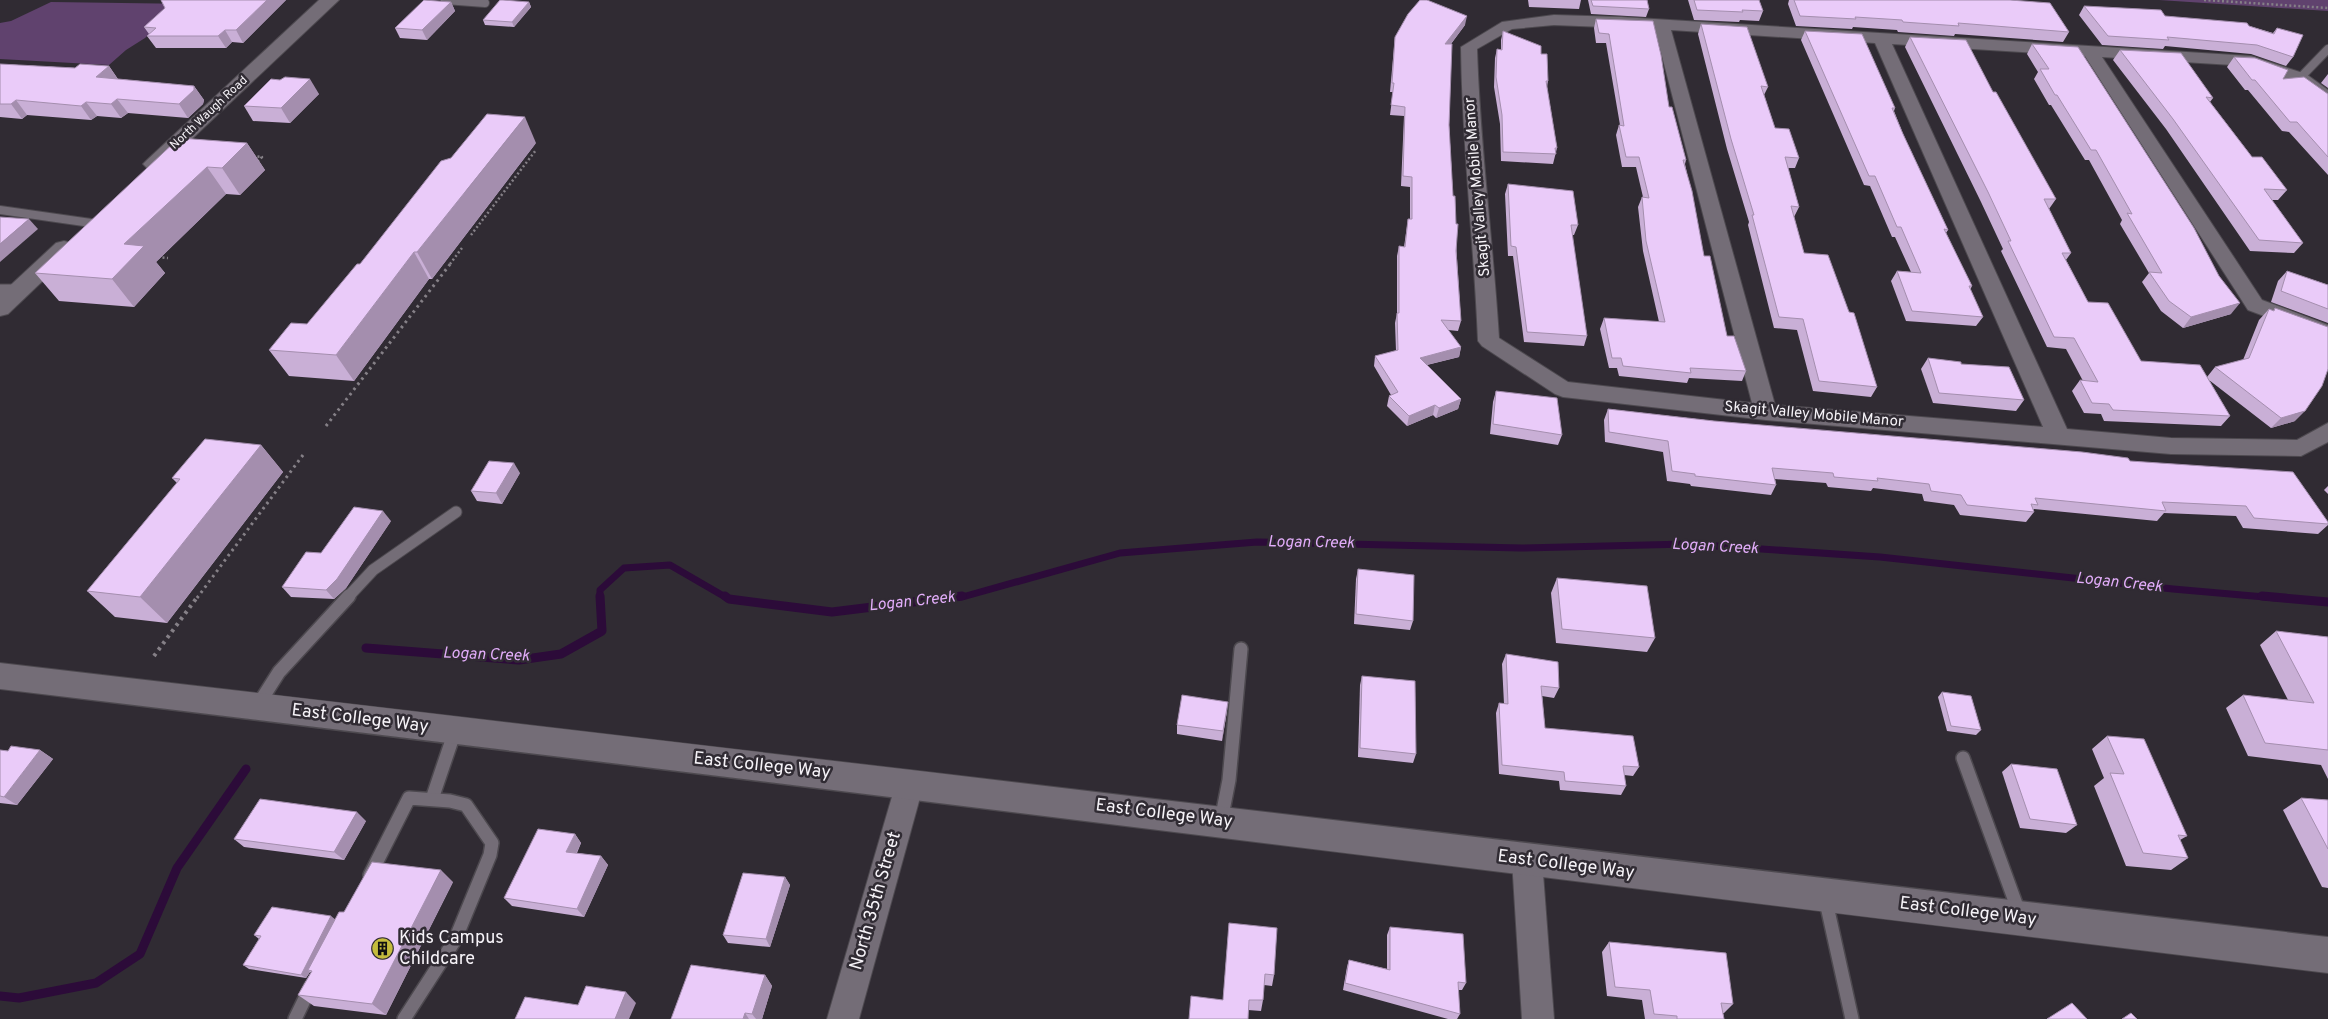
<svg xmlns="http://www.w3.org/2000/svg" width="2328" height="1019" viewBox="0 0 2328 1019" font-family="Overpass,sans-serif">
  <rect width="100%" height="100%" fill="#302b33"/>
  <g fill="#60426e">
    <polygon points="2159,0 2328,0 2328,11"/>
    <polygon points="51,2 194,4 159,24 145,38 126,50 109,65 0,59 0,23 11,21"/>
  </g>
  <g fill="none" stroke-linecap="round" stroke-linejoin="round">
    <g stroke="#2c0b39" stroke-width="7">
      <polyline points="600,598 600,590 624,568 670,565 727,598"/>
      <polyline points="952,598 966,596 1120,553 1257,542 1521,548 1687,544 1880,557 2173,589 2276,598"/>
    </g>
    <g stroke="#2c0b39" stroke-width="9">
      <polyline points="725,596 729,599 832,612 962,596"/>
      <polyline points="2262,596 2328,602"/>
      <polyline points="366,648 519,660 561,654 602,631 600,596"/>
      <polyline points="0,996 19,998 96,983 140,954 177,868 246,769"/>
    </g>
    <defs>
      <g id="lane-far2">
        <polyline points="445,0 485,3"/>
        <polyline points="2300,78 2328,49"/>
        <polyline points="0,210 91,223"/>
      </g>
      <g id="lane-far1">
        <polyline points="0,290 19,290"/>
        <polyline points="347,598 373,570 456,512"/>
      </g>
      <g id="lane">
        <polyline points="258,705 279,672 349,596"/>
        <polyline points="1963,758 2020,915"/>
        <polyline points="432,799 455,731"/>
        <polyline points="1221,821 1229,780 1241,649"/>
        <polyline points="370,875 409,798 450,801 466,805 492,843 490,855 455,940 404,1019"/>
        <polyline points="1825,897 1852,1019"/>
        <polyline points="295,1019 311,986"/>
      </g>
      <g id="street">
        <path d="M1554 15 1621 17 2251 56 2306 74 2328 90V103L2322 102 2294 82 2249 66 2102 57 2262 300 2328 325V340L2248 310 2085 56 1892 44 2067 429 2171 438 2297 440 2328 423V442L2301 456 2171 454 1766 420 1563 397 1555 394 1482 346 1478 341C1474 243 1462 145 1461 47L1502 22ZM1554 25 1655 29 1752 403 1568 382 1499 338C1493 242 1480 145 1477 49L1512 29ZM1671 30 1875 43 2043 427 1775 405Z"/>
        <polygon points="910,770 920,774 924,783 859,1019 827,1019 896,783 900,774"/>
        <polygon points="1527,846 1537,850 1542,860 1554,1019 1522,1019 1512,860 1517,850"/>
      </g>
      <g id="secondary">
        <polygon points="319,0 339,0 161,168 154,170 147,168 143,164 147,160"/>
        <polygon points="64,241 72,243 75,248 72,253 8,314 0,316 0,295 56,243"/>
        <path d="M0 663C776 753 1552 847 2328 937V973C1552 879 776 782 0 689Z"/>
      </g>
    </defs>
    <use href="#lane-far2" stroke="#4d494f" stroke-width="10"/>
    <use href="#lane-far1" stroke="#4d494f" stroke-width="13"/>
    <use href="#lane" stroke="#4d494f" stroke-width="16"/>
    <use href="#street" stroke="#4d494f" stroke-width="2"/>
    <use href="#secondary" stroke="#4d494f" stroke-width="2"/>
    <g stroke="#858087" stroke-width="2.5" stroke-dasharray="2 2.5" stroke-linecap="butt">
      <polyline points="2204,0 2328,8"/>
      <polyline points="253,156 262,157 257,162"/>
      <polyline points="471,235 536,150"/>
      <polyline points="158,257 168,258"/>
      <polyline points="450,264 462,248"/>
    </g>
    <g stroke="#858087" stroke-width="3" stroke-dasharray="2.5 4" stroke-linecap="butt">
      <polyline points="326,426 451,263"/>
      <polyline points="197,598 303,455"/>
    </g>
    <polyline stroke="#858087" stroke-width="4" stroke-dasharray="3 4.5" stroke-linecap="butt" points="154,656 198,596"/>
    <use href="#lane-far2" stroke="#746d77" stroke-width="8"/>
    <use href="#lane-far1" stroke="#746d77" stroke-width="11"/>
    <use href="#lane" stroke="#746d77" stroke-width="13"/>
    <use href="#street" fill="#746d77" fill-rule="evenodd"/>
    <use href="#secondary" fill="#746d77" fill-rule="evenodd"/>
  </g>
  <g fill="#c9afd6">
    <polygon points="161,0 286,0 243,43 232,42 226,48 156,48 147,36 149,34 144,27 165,8"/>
    <polygon points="1528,0 1581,0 1579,9 1529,7"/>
    <polygon points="1588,0 1647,0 1649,9 1646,17 1591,14"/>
    <polygon points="1688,0 1759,0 1763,11 1759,21 1740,20 1739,22 1694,20"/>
    <polygon points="1789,0 2010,0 2069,32 2063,42 1955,34 1954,36 1898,32 1897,30 1853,27 1852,29 1796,26 1788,4"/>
    <polygon points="451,2 455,11 427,40 400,38 395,28"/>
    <polygon points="529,2 531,7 514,27 485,25 483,20"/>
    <polygon points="2084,6 2249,26 2273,33 2277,28 2293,57 2286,66 2251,54 2165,46 2163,49 2102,45 2079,15"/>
    <polygon points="1596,19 1669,107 1686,160 1685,164 1704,256 1727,336 1746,371 1742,381 1689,378 1687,383 1619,376 1617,368 1609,368 1600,329 1604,318 1659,322 1643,251 1638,207 1642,197 1643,197 1636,167 1622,167 1616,135 1619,125 1620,125 1606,43 1596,43 1594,28"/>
    <polygon points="1701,24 1768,87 1764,95 1775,128 1799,158 1795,168 1788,168 1799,207 1794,217 1804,253 1849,312 1877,387 1871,397 1813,391 1797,330 1774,328 1748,225 1749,222 1727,149 1698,34"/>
    <polygon points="1465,25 1451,44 1449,125 1453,196 1461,321 1458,331 1448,330 1461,347 1459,357 1427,365 1461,399 1458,409 1436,418 1433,415 1407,426 1387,406 1389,396 1391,395 1374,366 1375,356 1396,351 1395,323 1397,313 1397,256 1399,246 1404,247 1408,219 1410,219 1410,187 1401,186 1404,116 1390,115 1393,92 1390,92 1394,47 1395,37"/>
    <polygon points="1503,31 1541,54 1548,81 1547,87 1557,148 1553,164 1501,161 1500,124 1494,87 1495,58 1497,49 1501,50 1501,40"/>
    <polygon points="1805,31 1895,108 1894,111 1903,134 1948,230 1946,233 1972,286 1970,290 1983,317 1976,326 1906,321 1891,281 1897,271 1911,272 1895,237 1892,237 1870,186 1864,185 1801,40"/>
    <polygon points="1910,37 1993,92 2056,199 2049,209 2071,253 2066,260 2088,302 2141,361 2207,377 2215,367 2243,360 2259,320 2269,309 2273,311 2275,308 2295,421 2271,428 2209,380 2230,416 2221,426 2104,421 2101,414 2084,413 2072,391 2080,380 2083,381 2066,349 2047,347 2001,251 2003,249 1981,202 1905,47"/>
    <polygon points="2032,44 2231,314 2183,328 2161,311 2142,282 2149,273 2120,224 2122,220 2089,160 2085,160 2051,105 2049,105 2034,79 2038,72 2027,54"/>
    <polygon points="2120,50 2213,98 2210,102 2252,157 2287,190 2278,200 2272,200 2303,243 2294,253 2250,251 2166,129 2113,60"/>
    <polygon points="2234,57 2283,79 2328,94 2328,175 2289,132 2282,131 2248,90 2245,90 2227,67"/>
    <polygon points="0,64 75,68 109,66 118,79 194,86 204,100 203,104 188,118 128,113 121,118 97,116 91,120 27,115 22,119 0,117"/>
    <polygon points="2328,74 2328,88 2321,83"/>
    <polygon points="280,80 319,94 290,123 253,121 244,106"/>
    <polygon points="247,143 265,170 240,195 226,194 156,262 165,273 134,307 59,301 35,273"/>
    <polygon points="536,143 432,279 429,279 354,381 289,376 269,350 307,324 360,264"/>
    <polygon points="1508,184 1578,225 1574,235 1572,235 1587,336 1584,346 1524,342 1513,256 1508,256 1505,194"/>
    <polygon points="2287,271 2328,285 2328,323 2271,302 2278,281"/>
    <polygon points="1928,358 1961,364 2024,400 2016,411 1933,403 1921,369"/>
    <polygon points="1496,391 1562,435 1558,445 1490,434 1493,402"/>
    <polygon points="1608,409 1714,421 2130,461 2328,522 2328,525 2318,534 2243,528 2236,516 2164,513 2157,521 2034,509 2033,510 2034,512 2026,522 1960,515 1954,505 1924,501 1922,494 1873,488 1871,491 1828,487 1826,483 1775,479 1776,485 1771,495 1691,486 1690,484 1667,481 1663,452 1605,442 1604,420"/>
    <polygon points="261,445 283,472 167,623 115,617 87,591 177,483 172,478"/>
    <polygon points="520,473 502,504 477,501 471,491"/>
    <polygon points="2328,486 2328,494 2324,490"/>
    <polygon points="391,521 346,588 334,599 291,597 282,587 321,553"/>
    <polygon points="1358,569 1413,621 1410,630 1354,624 1356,579"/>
    <polygon points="1557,578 1655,638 1647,652 1556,643 1551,593"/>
    <polygon points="2276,631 2328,637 2328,779 2321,765 2248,756 2226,708 2243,695 2288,700 2260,645"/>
    <polygon points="1506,654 1559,688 1554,698 1542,696 1545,728 1639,767 1633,776 1624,775 1626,786 1621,795 1560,790 1559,781 1499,774 1496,713 1499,703 1504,704 1502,664"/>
    <polygon points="1362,676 1416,754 1413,763 1358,757 1360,685"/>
    <polygon points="1942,692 1981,730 1976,735 1947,731 1938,697"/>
    <polygon points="1227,711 1222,741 1177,734 1177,725"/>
    <polygon points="2107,736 2187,836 2180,840 2188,858 2171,870 2126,866 2094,786 2104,778 2092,749"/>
    <polygon points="0,750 8,751 40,750 53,759 17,805 0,803"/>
    <polygon points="2011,764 2077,825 2066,833 2020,828 2002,772"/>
    <polygon points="2301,798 2328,800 2328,888 2322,887 2283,810"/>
    <polygon points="366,821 344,860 244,847 234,839"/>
    <polygon points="575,834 581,843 577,853 601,856 608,865 584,917 512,906 504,898"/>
    <polygon points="785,877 790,885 770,947 728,943 723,935"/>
    <polygon points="453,882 386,1015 314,1006 298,995 311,972 310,972 306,978 249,969 243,965 259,939 254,935 335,919 344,912"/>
    <polygon points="1229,923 1274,975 1272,986 1264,985 1263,1000 1261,1011 1248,1010 1223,1000"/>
    <polygon points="1390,927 1466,983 1462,990 1458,990 1460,1014 1457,1019 1448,1019 1343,990 1347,967 1349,960 1387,969 1387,935"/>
    <polygon points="1609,942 1733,1004 1724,1013 1723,1013 1724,1019 1645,1019 1642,1000 1607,996 1602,952"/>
    <polygon points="765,975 772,986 762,1019 671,1019"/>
  </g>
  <g fill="#a48eae">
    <polygon points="267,0 286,0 243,43 236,30"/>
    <polygon points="451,2 455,11 427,40 422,30"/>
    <polygon points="529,2 531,7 514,27 512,22"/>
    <polygon points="1467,16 1465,25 1444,53 1445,44"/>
    <polygon points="225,30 232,42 226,48 218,36"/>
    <polygon points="109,66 119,81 96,77"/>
    <polygon points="310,79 319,94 290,123 281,108"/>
    <polygon points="194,86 204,100 203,104 188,118 179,104"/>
    <polygon points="117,99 128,113 121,118 111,104"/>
    <polygon points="16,100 27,115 22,119 11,104"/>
    <polygon points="86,102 97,116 91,120 81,106"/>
    <polygon points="525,117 536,143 432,279 417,252"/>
    <polygon points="247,143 265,170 240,195 222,168"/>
    <polygon points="207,167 226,194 156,262 165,273 134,307 112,279 124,244"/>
    <polygon points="29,219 38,229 0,262 0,244"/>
    <polygon points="414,252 429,279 354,381 336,355"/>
    <polygon points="2240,303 2231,314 2183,328 2191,317"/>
    <polygon points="1461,347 1459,357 1418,367 1420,358"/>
    <polygon points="1461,399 1458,409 1436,418 1439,408"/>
    <polygon points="1435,405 1433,415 1407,426 1409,416"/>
    <polygon points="2305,411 2295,421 2271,428 2281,418"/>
    <polygon points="261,445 283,472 167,623 140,597"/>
    <polygon points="514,463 520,473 502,504 496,493"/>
    <polygon points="383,511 391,521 346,588 334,599 326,590"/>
    <polygon points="1228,702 1227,711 1222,741 1223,731"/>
    <polygon points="40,750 53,759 17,805 4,797"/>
    <polygon points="357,812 366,821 344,860 334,852"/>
    <polygon points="575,834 581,843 573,860 566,852"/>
    <polygon points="601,856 608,865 584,917 577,909"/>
    <polygon points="441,870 453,882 386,1015 372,1004"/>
    <polygon points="785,877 790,885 770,947 766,939"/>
    <polygon points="331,916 336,920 308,970 310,972 306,978 301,975"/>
    <polygon points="765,975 772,986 762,1019 756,1019 752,1014"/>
    <polygon points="626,992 636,1003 629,1019 615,1019"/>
    <polygon points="745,1013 749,1019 743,1019"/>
  </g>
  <g fill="#eacbf9" stroke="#a48eae">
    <polygon points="161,0 267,0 236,30 225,30 218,36 147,36 156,28 144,27 165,8"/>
    <polygon points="424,0 451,2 422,30 395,28"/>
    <polygon points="500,0 503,0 529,2 512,22 483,20"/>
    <polygon points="1420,0 1427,0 1467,16 1445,44 1452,44 1449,125 1453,196 1455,196 1456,224 1458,224 1456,251 1461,321 1441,320 1461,347 1420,358 1461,399 1439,408 1435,405 1409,416 1389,396 1398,392 1375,356 1398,350 1397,313 1399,313 1399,246 1405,247 1408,219 1412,219 1412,177 1403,176 1405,107 1391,105 1394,83 1392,83 1395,37 1408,14"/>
    <polygon points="1591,0 1647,0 1649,9 1593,6"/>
    <polygon points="1694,0 1759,0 1763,11 1742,10 1743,12 1697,10"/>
    <polygon points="1794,0 2010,0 2050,3 2069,32 1958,23 1959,26 1903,22 1902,20 1855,17 1856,19 1800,16"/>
    <polygon points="2084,6 2161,10 2165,16 2247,23 2249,26 2274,34 2277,28 2303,35 2293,57 2257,45 2167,37 2169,40 2108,36"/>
    <polygon points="1596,19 1653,21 1661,55 1669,107 1672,107 1686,160 1683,160 1692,191 1704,256 1710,256 1727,336 1734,336 1746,371 1690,368 1691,373 1623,366 1621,358 1612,358 1604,318 1665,322 1646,241 1642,197 1649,198 1639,157 1626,157 1619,125 1624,126 1609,34 1599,33"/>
    <polygon points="1701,24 1747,27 1768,87 1761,86 1775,128 1789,129 1799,158 1785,157 1799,207 1791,206 1804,253 1828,255 1849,312 1854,313 1877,387 1819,381 1803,319 1779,317 1752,215 1754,215 1731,139"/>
    <polygon points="1503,31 1541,46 1541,54 1547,54 1548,81 1546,81 1557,148 1555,148 1556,154 1503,152 1502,115 1496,77 1497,49 1502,50"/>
    <polygon points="1805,31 1862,34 1895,108 1892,108 1903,134 1948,230 1944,229 1972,286 1969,286 1983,317 1912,311 1897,271 1921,273 1901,227 1897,227 1875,176 1869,176"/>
    <polygon points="1910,37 1966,40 1993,92 1996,92 2056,199 2044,199 2071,253 2062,253 2088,302 2108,303 2141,361 2200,365 2230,416 2113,410 2109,404 2092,403 2080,380 2098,382 2074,338 2054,337 2008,241 2011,241 1988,192"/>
    <polygon points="2032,44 2078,47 2194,228 2219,276 2240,303 2191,317 2169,301 2149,272 2162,273 2127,213 2132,214 2096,150 2091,150 2057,95 2055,95 2040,69 2049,69"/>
    <polygon points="2120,50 2181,53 2213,98 2206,97 2252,157 2262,157 2287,190 2264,189 2303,243 2259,240 2173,119"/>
    <polygon points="2234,57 2255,58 2288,70 2283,79 2304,77 2328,94 2328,157 2297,122 2290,122 2255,80 2252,80"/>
    <polygon points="0,64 75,68 80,64 109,66 96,77 194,86 194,90 179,104 117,99 111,104 86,102 81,106 16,100 11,104 0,104"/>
    <polygon points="285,77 310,79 281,108 244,106 271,79 280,80"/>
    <polygon points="487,114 525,117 417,252 414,252 336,355 269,350 291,323 307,324 357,264 360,264 441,161 451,158"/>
    <polygon points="179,138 247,143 222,168 207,167 124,244 144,246 112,279 35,273"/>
    <polygon points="1508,184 1573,191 1578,225 1571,225 1587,336 1527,332 1516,247 1511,246"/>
    <polygon points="0,217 29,219 0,244"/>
    <polygon points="2287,271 2328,285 2328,309 2281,291"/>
    <polygon points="2275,308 2328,327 2328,369 2322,386 2305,411 2281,418 2215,367 2249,358 2269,309 2274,311"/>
    <polygon points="1928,358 1961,362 1961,364 2009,367 2024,400 1939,393"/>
    <polygon points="1496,391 1557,398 1562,435 1493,424"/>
    <polygon points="1608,409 1714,421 2082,452 2128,458 2130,461 2293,472 2328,522 2328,524 2254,518 2246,506 2162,502 2166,511 2035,498 2038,505 2031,504 2034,512 1967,505 1961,495 1931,491 1929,484 1877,478 1878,481 1834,477 1833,473 1772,468 1776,485 1695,476 1695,474 1672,471 1668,441 1609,432"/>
    <polygon points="205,439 261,445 140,597 87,591 180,479 172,478"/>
    <polygon points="489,461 514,463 496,493 471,491"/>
    <polygon points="354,507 383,511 337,579 326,590 282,587 306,552 321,553"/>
    <polygon points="1358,569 1414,575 1413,621 1356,614"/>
    <polygon points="1557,578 1647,586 1655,638 1562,629"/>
    <polygon points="2276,631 2328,637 2328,750 2265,743 2243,695 2314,703"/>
    <polygon points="1506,654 1558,662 1559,688 1541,686 1545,728 1633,736 1639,767 1623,766 1626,786 1565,781 1564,772 1502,765 1499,703 1508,704"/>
    <polygon points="1362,676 1415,681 1416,754 1360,748"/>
    <polygon points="1942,692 1971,696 1981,730 1951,726"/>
    <polygon points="1182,695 1228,702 1223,731 1177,725"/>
    <polygon points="2107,736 2144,739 2187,836 2178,835 2188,858 2143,853 2110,773 2124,774"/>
    <polygon points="11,746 40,750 4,797 0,796 0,750 8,751"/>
    <polygon points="2011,764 2057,769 2077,825 2030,819"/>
    <polygon points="2301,798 2328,800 2328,849"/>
    <polygon points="260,799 357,812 334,852 234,839"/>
    <polygon points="538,829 575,834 566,852 601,856 577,909 504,898"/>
    <polygon points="372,862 441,870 372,1004 298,995 312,971 308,970 339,912 344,912"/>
    <polygon points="743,873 785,877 766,939 723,935"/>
    <polygon points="272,907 331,916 301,975 243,965 261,936 254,935"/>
    <polygon points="1229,923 1277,928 1274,975 1265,974 1263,1000 1249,1000 1248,1019 1189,1019 1191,996 1223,1000"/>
    <polygon points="1390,927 1463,934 1466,983 1458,982 1460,1014 1345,983 1349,960 1390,970"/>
    <polygon points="1609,942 1726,953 1733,1004 1721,1003 1724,1019 1677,1019 1677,1016 1654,1014 1650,990 1615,987"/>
    <polygon points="691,965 765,975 752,1014 745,1013 743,1019 671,1019"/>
    <polygon points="586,986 626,992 615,1019 515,1019 525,997 578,1005"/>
    <polygon points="2072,1003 2087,1019 2047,1019"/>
    <polygon points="2131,1013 2137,1019 2122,1019"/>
  </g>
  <defs>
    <symbol id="building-disc" viewBox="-11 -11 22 22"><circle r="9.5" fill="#c5bc3d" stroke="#302b33"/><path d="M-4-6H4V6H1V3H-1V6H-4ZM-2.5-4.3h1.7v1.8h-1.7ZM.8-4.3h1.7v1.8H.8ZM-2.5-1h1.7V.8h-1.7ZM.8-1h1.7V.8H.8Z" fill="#111"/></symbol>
  </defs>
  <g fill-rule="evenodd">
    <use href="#building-disc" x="370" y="936" width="25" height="25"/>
  </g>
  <g text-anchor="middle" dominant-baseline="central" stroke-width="5" stroke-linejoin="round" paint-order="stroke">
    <g font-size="12" fill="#f6f3f8" stroke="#302b33">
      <text transform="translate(209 113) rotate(-43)">North Waugh Road</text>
    </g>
    <g font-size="15" fill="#f6f3f8" stroke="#302b33">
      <text transform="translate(1478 187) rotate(-95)">Skagit Valley Mobile Manor</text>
      <text transform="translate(1814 415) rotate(5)">Skagit Valley Mobile Manor</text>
    </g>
    <g font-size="16" font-style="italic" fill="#e2adfa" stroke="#302b33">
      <text transform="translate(1311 543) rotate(1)">Logan Creek</text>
      <text transform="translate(1715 547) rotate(3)">Logan Creek</text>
      <text transform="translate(2119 583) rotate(6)">Logan Creek</text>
      <text transform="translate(912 602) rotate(-6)">Logan Creek</text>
      <text transform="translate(486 655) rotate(2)">Logan Creek</text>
    </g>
    <g font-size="18" fill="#f6f3f8" stroke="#302b33">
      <text transform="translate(360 719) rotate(7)">East College Way</text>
      <text transform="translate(762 766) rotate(6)">East College Way</text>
      <text transform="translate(1164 814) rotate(7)">East College Way</text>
      <text transform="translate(1566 865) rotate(7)">East College Way</text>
      <text transform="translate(876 901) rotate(-74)">North 35th Street</text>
      <text transform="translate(1968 912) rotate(7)">East College Way</text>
    </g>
    <g font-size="18" fill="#f6f3f8" stroke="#302b33" text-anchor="start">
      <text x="399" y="938">Kids Campus<tspan x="399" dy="21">Childcare</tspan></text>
    </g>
  </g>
</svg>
